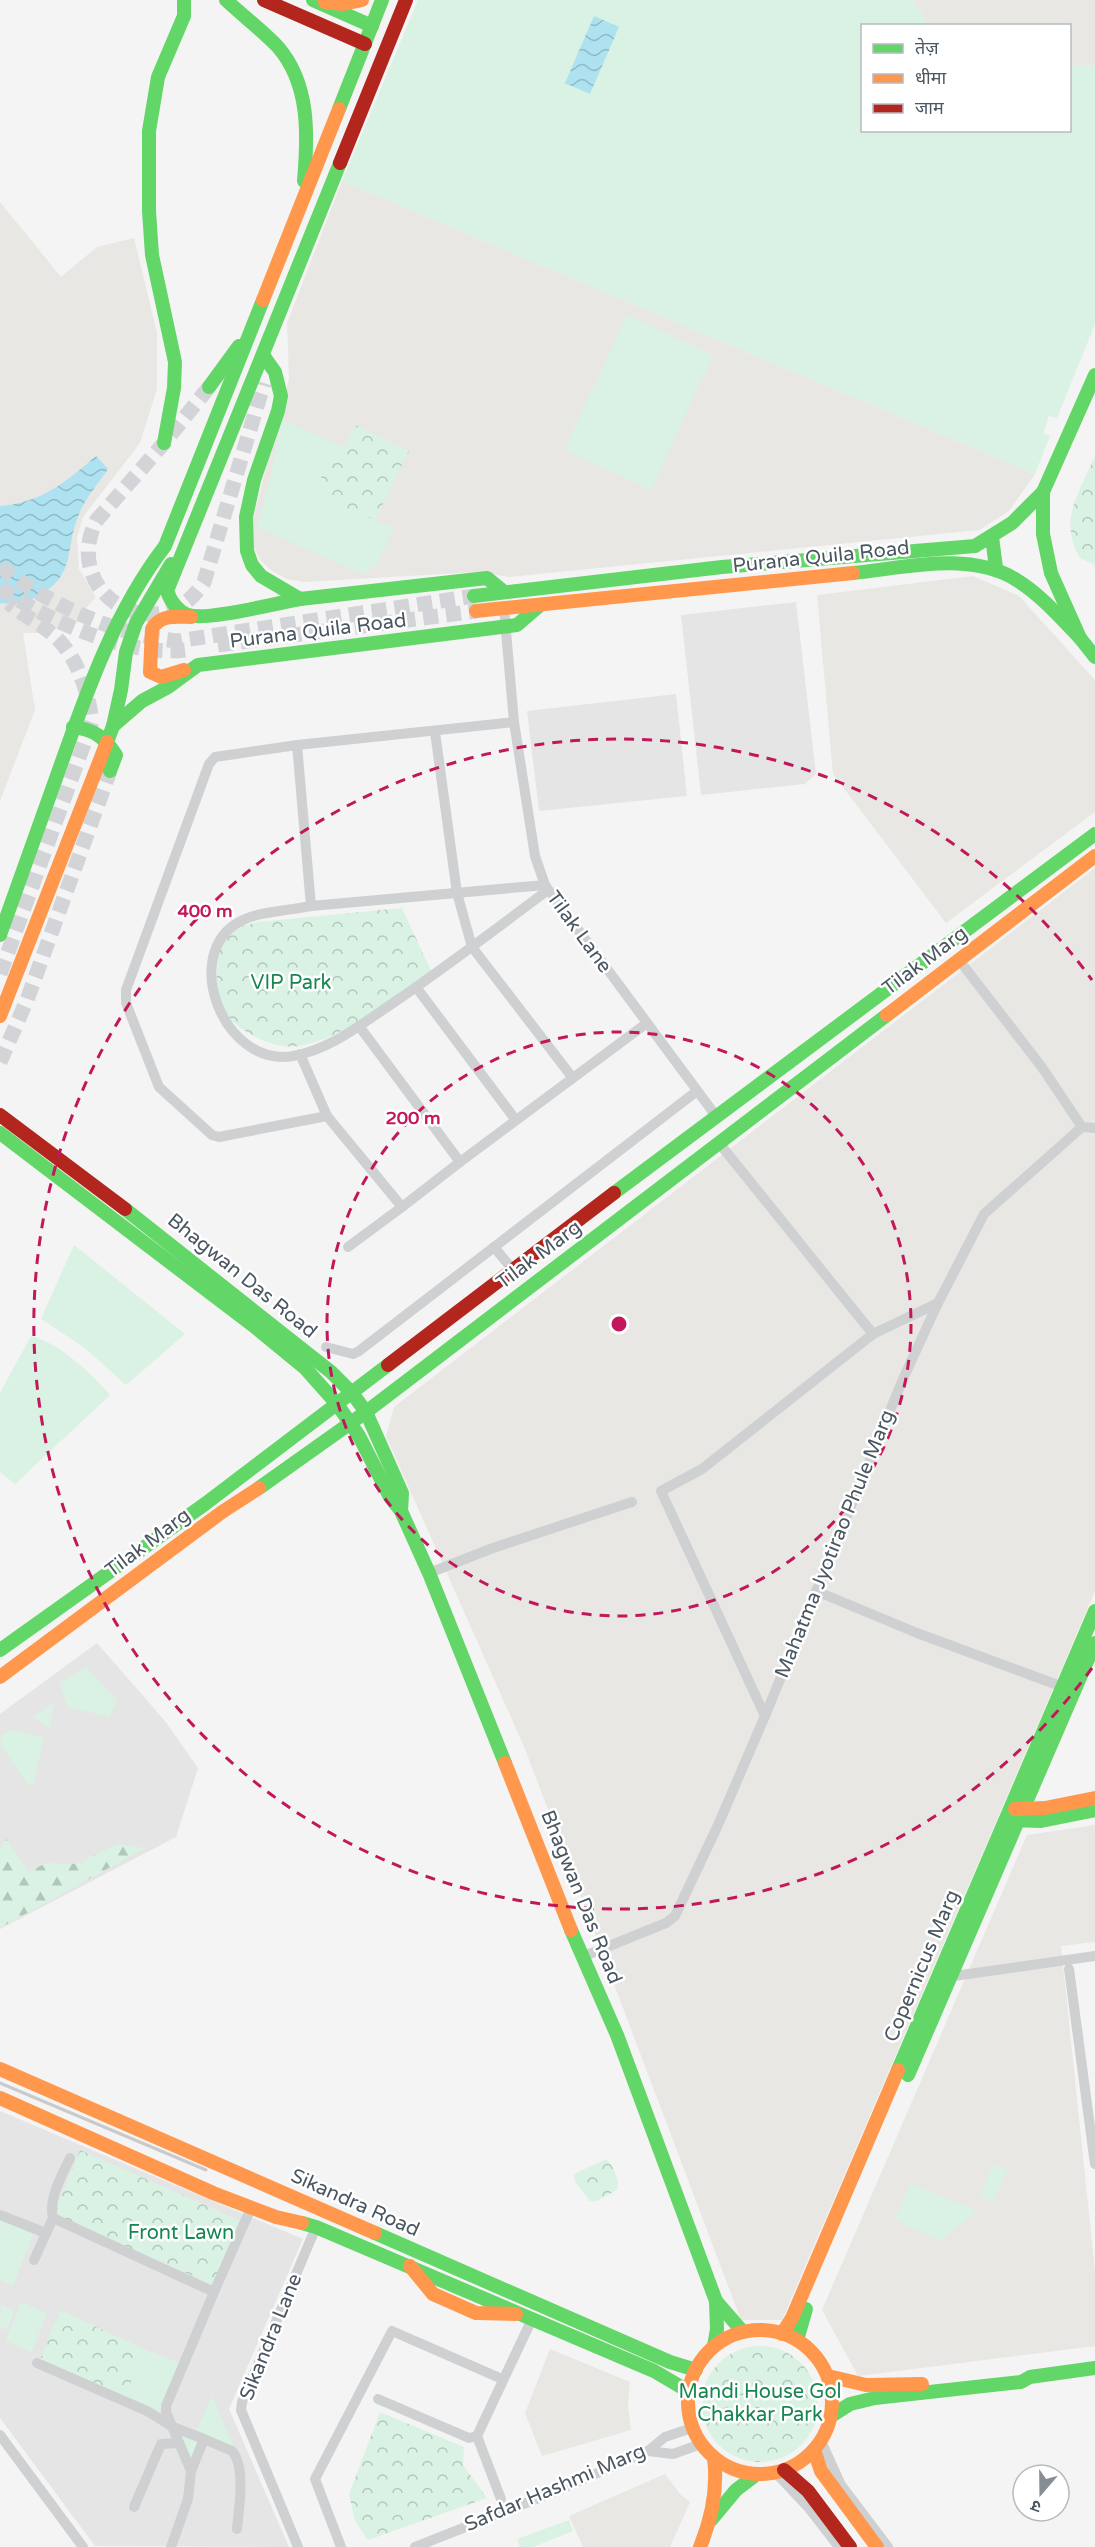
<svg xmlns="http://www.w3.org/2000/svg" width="1095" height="2547" viewBox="0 0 1095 2547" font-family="'Varela Round','Noto Sans Devanagari',sans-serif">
  <defs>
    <pattern id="forest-firs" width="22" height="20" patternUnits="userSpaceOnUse" patternTransform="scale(1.5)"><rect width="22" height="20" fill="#d9f2e3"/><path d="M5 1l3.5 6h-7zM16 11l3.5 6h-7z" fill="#b2c7bb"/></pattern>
    <pattern id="park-crowns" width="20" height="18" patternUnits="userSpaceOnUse" patternTransform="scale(1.5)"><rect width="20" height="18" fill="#d9f2e3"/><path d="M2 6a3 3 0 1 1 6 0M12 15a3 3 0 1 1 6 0" fill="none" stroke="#b2c7bb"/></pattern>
    <pattern id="water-waves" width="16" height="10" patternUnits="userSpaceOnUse" patternTransform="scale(1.5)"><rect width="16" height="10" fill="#aee2f0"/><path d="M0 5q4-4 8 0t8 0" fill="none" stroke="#90bac6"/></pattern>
  </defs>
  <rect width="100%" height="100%" fill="#f4f4f4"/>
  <g fill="#e8e7e3">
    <polygon points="913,0 1095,0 1095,66 1070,65 1070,26 928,25"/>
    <polygon points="342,181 1035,474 1009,511 979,530 509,577 478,572 304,582 287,579 272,571 260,560 253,546 250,531 289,379 287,323"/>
    <polygon points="0,202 61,277 97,247 134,238 157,333 157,389 140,443 83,517 77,538 79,569 96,597 77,618 61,627 42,633 23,633 35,710 0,801"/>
    <polygon points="973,576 1019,596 1095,680 1095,812 946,923 833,774 817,595"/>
    <polygon points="1095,868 1095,1591 782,2320 741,2320 525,1749 386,1436 394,1407"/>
    <polygon points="1095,1825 1095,1942 1061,1946 1095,2271 1095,2346 858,2376 822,2310 1027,1835"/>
    <polygon points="550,2349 630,2382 628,2406 631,2430 542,2456 525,2413"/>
    <polygon points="665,2474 681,2495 690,2502 670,2547 583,2547 569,2516"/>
  </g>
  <g fill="#e6e5e6">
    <polygon points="796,602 816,774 805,784 701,795 681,615"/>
    <polygon points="676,694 687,796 539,811 527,711"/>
    <polygon points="97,1643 165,1721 198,1768 176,1837 0,1929 0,1714"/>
    <polygon points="0,2111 303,2239 229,2409 289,2547 95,2546 0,2418"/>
  </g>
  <g fill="#d9f2e3">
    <polygon points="418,0 913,0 928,25 862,26 862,130 1070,130 1070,65 1095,66 1095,324 1057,418 1049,416 1043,433 1050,436 1035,474 342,181"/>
    <polygon points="627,315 713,355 651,490 564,450"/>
    <polygon points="281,419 336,444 315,494 394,528 377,565 362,574 257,527 271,476"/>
    <polygon points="74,1245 185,1334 126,1385 85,1348 41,1319"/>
    <path d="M31 1336C58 1342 92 1374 110 1395L15 1484 0 1472V1393Z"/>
    <polygon points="86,1667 117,1700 110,1717 68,1707 59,1683"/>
    <polygon points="54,1703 49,1728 33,1717"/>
    <polygon points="12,1730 44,1738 33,1785 28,1784 0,1744 2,1735"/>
    <polygon points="993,2165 1007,2170 993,2202 980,2196"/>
    <polygon points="910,2183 977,2211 945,2237 938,2240 895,2220"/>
    <polygon points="0,2220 33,2234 13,2286 0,2280"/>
    <polygon points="21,2302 47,2313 32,2352 6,2341"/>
    <polygon points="1,2305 14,2310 7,2330 0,2327"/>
    <polygon points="144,2349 180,2363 160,2411 126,2396"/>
    <polygon points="212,2396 234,2448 196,2432"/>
    <polygon points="179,2435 199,2443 190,2463"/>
    <polygon points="569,2520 573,2531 533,2547 520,2547 517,2539"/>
  </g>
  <polygon fill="url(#forest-firs)" points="6,1839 29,1872 46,1863 83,1864 84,1860 118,1844 145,1848 0,1928 0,1849"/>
  <g fill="url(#park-crowns)">
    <polygon points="355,425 409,451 375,520 314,494 336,444 344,447"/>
    <path d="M1095 456V565L1080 558C1058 519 1079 494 1095 456Z"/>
    <path d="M402 908 432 973C400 996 338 1041 299 1046 281 1049 262 1041 247 1032 210 1012 215 974 221 939L243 926 258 922Z"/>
    <polygon points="80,2150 241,2221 213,2285 56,2215 55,2211"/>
    <path d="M606 2159C613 2165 620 2181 617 2190L597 2201H590L575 2182 574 2174Z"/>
    <polygon points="60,2310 144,2349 125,2398 40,2360"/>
    <circle cx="760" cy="2404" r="58"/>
    <polygon points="380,2412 464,2447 463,2465 487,2498 368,2540 355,2521 349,2494"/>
  </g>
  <g fill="url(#water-waves)">
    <polygon points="594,16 619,27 590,94 565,83"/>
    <path d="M96 456 108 469C99 483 86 497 80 512 64 545 78 573 40 595 28 602 13 605 0 603V506C41 503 66 482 96 456Z"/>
  </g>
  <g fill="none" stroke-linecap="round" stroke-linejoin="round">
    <g stroke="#d2d4d7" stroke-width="15" stroke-dasharray="15 8" stroke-linecap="butt">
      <path d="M209 387 164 443 96 521C60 596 160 652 204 582L264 383"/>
      <path d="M0 567C51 605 115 635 178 641L474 596"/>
      <path d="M0 588C46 620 128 657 185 650"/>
      <polyline points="218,645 476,611"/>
      <path d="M0 974 92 722C88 690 77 654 51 633 38 622 22 615 9 603"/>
      <polyline points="0,1062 27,1000 110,771"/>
    </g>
    <g stroke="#ced0d2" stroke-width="10">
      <polyline points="504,609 514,722 535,856 545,885 716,1116"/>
      <polyline points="435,732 457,893 472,947 572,1077"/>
      <polyline points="297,745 311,906 545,885"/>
      <path d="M311 906C288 911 259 911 239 922 180 955 224 1068 293 1056 330 1050 363 1023 393 1003 446 967 497 928 548 890"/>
      <polyline points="959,960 1041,1066 1082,1127"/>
      <polyline points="416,987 515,1119"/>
      <polyline points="359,1026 460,1162 647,1023"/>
      <polyline points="300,1054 327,1116"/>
      <polyline points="719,1143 873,1334"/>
      <polyline points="460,1162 402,1207 327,1116 219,1137 212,1135 159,1087 126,1003 126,990 209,764 215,757 297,745 514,722"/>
      <polyline points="348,1247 402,1207"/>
      <polyline points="494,1247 513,1270"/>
      <polyline points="326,1347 353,1354 359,1351 697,1091"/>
      <polyline points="429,1573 493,1548 632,1502"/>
      <polyline points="816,1591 917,1633 1063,1687"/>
      <polyline points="765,1716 661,1491 702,1469 873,1334 938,1303"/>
      <polyline points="582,1957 666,1923 675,1916 718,1825 765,1716 903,1379 938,1303 984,1214 1082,1127 1095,1128"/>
      <polyline points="1069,1969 1095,2164"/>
      <polyline points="947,1977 1095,1956"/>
      <path d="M70 2158C62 2176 48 2198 53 2218L214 2292 251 2208"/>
      <polyline points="0,2215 46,2233"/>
      <polyline points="34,2260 53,2218"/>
      <polyline points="37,2363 147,2411 173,2427 204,2439 191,2471"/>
      <polyline points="378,2399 469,2438 477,2436"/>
      <polyline points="0,2435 83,2547"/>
      <path d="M204 2439 232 2451C246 2467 239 2508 237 2529"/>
      <polyline points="821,2441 841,2485 888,2547"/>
      <polyline points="648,2451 673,2454 701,2444"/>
      <polyline points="775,2472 808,2507 839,2547"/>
      <polyline points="501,2499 477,2436 532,2319"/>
      <polyline points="134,2507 161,2444 179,2443"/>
      <polyline points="171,2547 188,2499 191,2471 166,2412 166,2406 214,2292"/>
      <polyline points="298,2547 241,2410 242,2402 316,2227"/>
      <polyline points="341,2547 315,2479 392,2331 502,2379"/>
      <polyline points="415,2547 554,2492 648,2451 665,2437 692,2428"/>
    </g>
    <g stroke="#63d668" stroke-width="14">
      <path d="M226 0C243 16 262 30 278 47 310 84 308 135 304 181"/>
      <polyline points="313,0 372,26"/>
      <polyline points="339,109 382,0"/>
      <polyline points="263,355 275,372 281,396 278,411 254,480 246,517 247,551 252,565 261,576 300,599 487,578 504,592"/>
      <polyline points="1095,375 1043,492 1043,534 1051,573 1080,638 1095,657"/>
      <polyline points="209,387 239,346"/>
      <polyline points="164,443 174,388 175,362 152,255 149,211 149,131 158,77 184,16 184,0"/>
      <polyline points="992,537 996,568"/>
      <path d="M853 573C905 568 968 551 1015 579 1040 594 1060 617 1080 638"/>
      <polyline points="474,596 722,567 975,546 1012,523 1043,492"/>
      <path d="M300 599C276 603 208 621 188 615 177 611 171 602 167 591L340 163"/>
      <polyline points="113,726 142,701 168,687 198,665 517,625 539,606"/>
      <path d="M73 727C94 729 105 738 116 755L110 771"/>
      <polyline points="107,742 113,726 121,690 126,652 136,623 171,564"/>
      <path d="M0 935C20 879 40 823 60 767 87 691 115 611 165 546L263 300"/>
      <polyline points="0,1133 255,1327 305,1368 337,1404 359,1436 390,1497 401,1511 429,1573 505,1763"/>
      <polyline points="614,1193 1095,834"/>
      <polyline points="125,1209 331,1372 352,1393 366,1412 402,1493 401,1511"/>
      <polyline points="259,1488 366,1412 887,1015"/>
      <polyline points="0,1650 205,1504 388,1365"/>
      <polyline points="1009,1820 1041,1821 1095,1810"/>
      <polyline points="571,1930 617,2035 716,2301 717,2329 714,2346"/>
      <polyline points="898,2070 1095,1611"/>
      <polyline points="908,2075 1095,1643"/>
      <polyline points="302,2223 316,2227 654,2371 688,2391"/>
      <polyline points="375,2233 670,2362 696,2370"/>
      <polyline points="716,2301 743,2332"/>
      <polyline points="797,2340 806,2309"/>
      <polyline points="831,2416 850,2404 875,2398 1021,2382 1030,2377 1095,2368"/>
      <polyline points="711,2520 736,2490 757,2474"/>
    </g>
    <g stroke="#ff974d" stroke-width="14">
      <polyline points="325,2 343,4 362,0"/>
      <polyline points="263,300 339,109"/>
      <polyline points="476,611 853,573"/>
      <path d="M184 670 161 677 150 672 152 629C160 614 176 617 191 617"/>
      <polyline points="887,1015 1095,856"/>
      <polyline points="0,1016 107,742"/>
      <polyline points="0,1677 222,1512 259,1488"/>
      <polyline points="505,1763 571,1930"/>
      <polyline points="1015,1809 1045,1808 1095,1798"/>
      <polyline points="0,2069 375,2233"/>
      <polyline points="0,2098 213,2193 276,2217 302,2223"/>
      <polyline points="410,2266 433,2294 476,2313 516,2314"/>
      <circle cx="760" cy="2402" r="72"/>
      <polyline points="782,2334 792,2318 898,2070"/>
      <polyline points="828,2376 866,2385 922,2384"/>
      <polyline points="814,2450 821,2471 877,2547"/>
      <path d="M700 2547C712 2518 718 2489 714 2458"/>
    </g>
    <g stroke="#b3261e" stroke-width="14">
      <polyline points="264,0 365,44"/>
      <polyline points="340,163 406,0"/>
      <polyline points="0,1115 125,1209"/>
      <polyline points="388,1365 614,1193"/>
      <polyline points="784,2470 808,2491 850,2547"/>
    </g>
    <polyline stroke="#c9cacc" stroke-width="3" points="0,2083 206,2170"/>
  </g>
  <g fill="none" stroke="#c2185b" stroke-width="3" stroke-dasharray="10 8">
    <circle cx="619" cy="1324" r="292"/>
    <path d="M1092 1668A585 585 0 1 1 1092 980"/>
  </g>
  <g text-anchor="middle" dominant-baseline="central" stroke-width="5" stroke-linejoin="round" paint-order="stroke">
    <g font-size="20" fill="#4a5661" stroke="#fff">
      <text transform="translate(821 557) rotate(-6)">Purana Quila Road</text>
      <text transform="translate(318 631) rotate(-7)">Purana Quila Road</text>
      <text transform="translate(579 932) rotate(54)">Tilak Lane</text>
      <text transform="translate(925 961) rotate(-37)">Tilak Marg</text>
      <text transform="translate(539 1255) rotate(-37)">Tilak Marg</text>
      <text transform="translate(242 1276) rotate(39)">Bhagwan Das Road</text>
      <text transform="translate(148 1543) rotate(-37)">Tilak Marg</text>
      <text transform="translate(835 1544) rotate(-68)">Mahatma Jyotirao Phule Marg</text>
      <text transform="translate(581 1897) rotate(68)">Bhagwan Das Road</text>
      <text transform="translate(922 1966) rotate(-67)">Copernicus Marg</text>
      <text transform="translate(355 2203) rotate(24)">Sikandra Road</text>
      <text transform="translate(271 2337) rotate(-68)">Sikandra Lane</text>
      <text transform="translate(555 2488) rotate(-23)">Safdar Hashmi Marg</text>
    </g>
    <g font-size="20" fill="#17864f" stroke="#fff">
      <text x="291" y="983">VIP Park</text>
      <text x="181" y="2233">Front Lawn</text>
      <text x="760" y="2392">Mandi House Gol<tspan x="760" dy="23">Chakkar Park</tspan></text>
    </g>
  </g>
  <circle cx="619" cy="1324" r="9" fill="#c2185b" stroke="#fff" stroke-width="3"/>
  <g font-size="18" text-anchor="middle" font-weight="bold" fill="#c2185b" stroke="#fff" stroke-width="5" stroke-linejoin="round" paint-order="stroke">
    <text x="205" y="917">400 m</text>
    <text x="413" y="1124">200 m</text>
  </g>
  <rect x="861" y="24" width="210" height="108" fill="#ffffff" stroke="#b7bbc0" stroke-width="1.5"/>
  <rect x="873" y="44" width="30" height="9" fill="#63d668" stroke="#b7bbc0" stroke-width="1.5"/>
  <text x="915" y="54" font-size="18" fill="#4a5661">तेज़</text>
  <rect x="873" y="74" width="30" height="9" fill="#ff974d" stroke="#b7bbc0" stroke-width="1.5"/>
  <text x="915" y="84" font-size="18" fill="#4a5661">धीमा</text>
  <rect x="873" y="104" width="30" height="9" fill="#b3261e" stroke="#b7bbc0" stroke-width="1.5"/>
  <text x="915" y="114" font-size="18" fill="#4a5661">जाम</text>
  <g transform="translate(1041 2493) rotate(200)"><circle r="28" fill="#ffffff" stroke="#b7bbc0" stroke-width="1.5"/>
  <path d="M0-4.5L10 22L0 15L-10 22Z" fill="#868d94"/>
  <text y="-9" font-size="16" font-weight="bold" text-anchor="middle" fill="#4a5661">उ</text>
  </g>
</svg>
